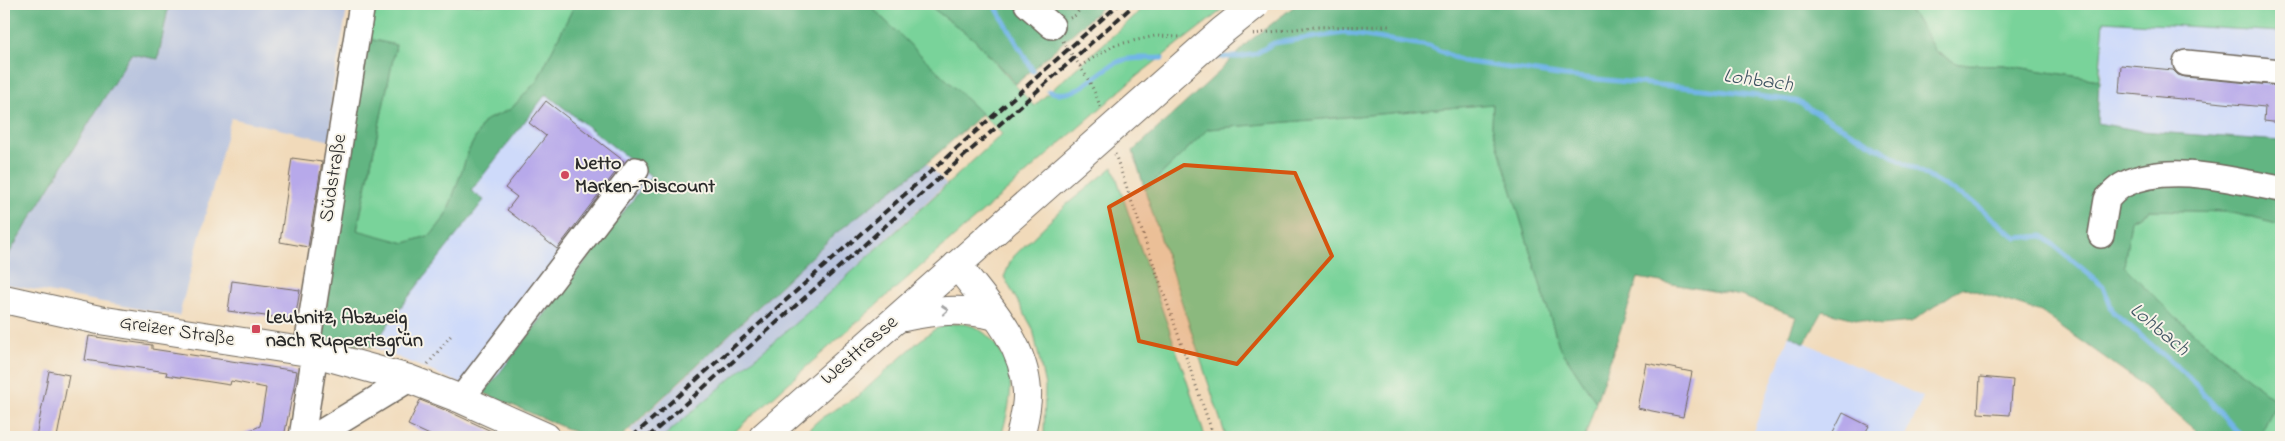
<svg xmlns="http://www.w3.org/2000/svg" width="2285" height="441" viewBox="0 0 2285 441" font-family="'Indie Flower',sans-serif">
  <rect width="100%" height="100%" fill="#f7f3e8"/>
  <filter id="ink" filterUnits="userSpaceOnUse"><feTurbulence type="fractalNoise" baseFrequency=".02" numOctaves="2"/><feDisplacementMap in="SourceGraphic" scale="10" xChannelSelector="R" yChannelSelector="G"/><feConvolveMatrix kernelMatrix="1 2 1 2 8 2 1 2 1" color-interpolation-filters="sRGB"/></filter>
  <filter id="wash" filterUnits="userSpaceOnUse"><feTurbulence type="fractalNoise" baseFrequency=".0096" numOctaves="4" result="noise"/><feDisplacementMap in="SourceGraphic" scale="20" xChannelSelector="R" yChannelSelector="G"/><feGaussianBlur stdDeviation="1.12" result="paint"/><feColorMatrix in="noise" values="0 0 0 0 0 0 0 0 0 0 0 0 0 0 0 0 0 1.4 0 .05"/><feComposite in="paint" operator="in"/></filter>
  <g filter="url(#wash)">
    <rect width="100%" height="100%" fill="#f1daba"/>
    <g fill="#cedafa">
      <polygon points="2104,21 2281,32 2281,178 2097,123"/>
      <polygon points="546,94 651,176 484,393 373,347 393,317 483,201 471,191"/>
      <polygon points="1789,335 1923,397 1906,437 1751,437"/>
    </g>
    <g fill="#b9c4de">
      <polygon points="169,4 348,4 332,91 331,141 231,118 179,316 4,284 4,262 131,54 158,59"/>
      <polygon points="927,163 946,184 806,314 663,437 639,437 629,431 836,233"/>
    </g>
    <g fill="#79d39a" stroke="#527f62">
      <polygon points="371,4 575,4 537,81 511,109 484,121 469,150 446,216 431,235 405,243 357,231 396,45 364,38"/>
      <polygon points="868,4 927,4 974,39 1034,106 1148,4 1230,4 1137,76 805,368 729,437 663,437 806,314 1002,134"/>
      <polygon points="1897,4 2281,4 2281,32 2104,21 2099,80 2004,65 1958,64 1935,51 1914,15"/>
      <polygon points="1493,104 1492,126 1559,346 1596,402 1585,437 1226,437 1145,190 1208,129"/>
      <path d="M1113 167C1142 257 1177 346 1205 437H1044L1045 386 1033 329 1004 277 1012 258 1066 205Z"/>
      <polygon points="2151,210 2229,212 2281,225 2281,437 2259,437 2277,402 2177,319 2124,266 2131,220"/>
      <path d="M949 324C954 324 960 324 964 324 989 327 1008 358 1010 380 1012 399 1006 419 1001 437H800L821 418 858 396 918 342 935 329Z"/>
    </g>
    <g fill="#62b582" stroke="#467056">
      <polygon points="4,4 169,4 158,59 131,54 4,262"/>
      <polygon points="575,4 868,4 982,114 927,163 836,233 621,437 586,437 484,393 651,176 546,94 471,191 484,200 393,317 373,347 322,339 364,38 396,45 357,230 405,243 431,235 446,216 469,150 484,121 511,109 537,81"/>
      <polygon points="927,4 1106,4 1016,84 974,39"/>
      <polygon points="1297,4 1897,4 1914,15 1935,51 1958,64 2004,65 2099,80 2097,123 2142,131 2281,141 2281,225 2229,212 2150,210 2131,220 2124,266 2177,319 2277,402 2259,437 2203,437 2135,379 2041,312 1963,287 1911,322 1881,325 1823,311 1805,343 1789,335 1796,317 1741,296 1638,278 1596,402 1559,346 1492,126 1493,104 1208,129 1145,190 1133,151 1218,73 1247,43"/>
    </g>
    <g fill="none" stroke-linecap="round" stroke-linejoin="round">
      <g stroke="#72b5e7" stroke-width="5">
        <polyline points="994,4 1033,71"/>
        <polyline points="1213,57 1239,57 1255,54 1274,43 1345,33 1429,46 1462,61 1564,76 1713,90 1796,101 1973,202 2016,238 2043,236 2103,286 2113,312 2189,377 2242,437"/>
        <path d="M1049 91C1076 103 1096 71 1118 62 1130 56 1149 59 1162 58"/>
      </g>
    </g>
    <g id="blocks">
      <g fill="#b7a9ea">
        <polygon points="2121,65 2173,70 2178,75 2185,77 2281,86 2281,123 2264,121 2265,107 2119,93"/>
        <polygon points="546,101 624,161 557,249 507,210 517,197 505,188 546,136 529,123"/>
        <polygon points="292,158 322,162 308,247 280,242"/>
        <polygon points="232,281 300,290 295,320 228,311"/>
        <polygon points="89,336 152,345 152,349 297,371 284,437 235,437 260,426 266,388 231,381 230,385 166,375 167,372 85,360"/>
        <polygon points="1646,363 1692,372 1683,417 1637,408"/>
        <polygon points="49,371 69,375 57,437 36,437"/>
        <polygon points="1980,377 2013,380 2010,415 1978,413"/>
        <polygon points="420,400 450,412 504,437 434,437 408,425"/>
        <polygon points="1843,413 1869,426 1863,437 1831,437"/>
      </g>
    </g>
  </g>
  <g filter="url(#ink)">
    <use href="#blocks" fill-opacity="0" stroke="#70685d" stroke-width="1"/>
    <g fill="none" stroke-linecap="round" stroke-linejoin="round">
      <defs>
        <g id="minor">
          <polyline points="1027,4 1052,26"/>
          <polyline points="2186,63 2281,72"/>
          <path d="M2101 235 2107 199C2112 194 2118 187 2125 184 2169 162 2235 181 2281 189"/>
          <polyline points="306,352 362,4"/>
          <polyline points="461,399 636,170"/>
          <polyline points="302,437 315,353"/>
          <polyline points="314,437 409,379"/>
        </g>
        <g id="major">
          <path d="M957 265C986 303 1024 341 1027 391 1028 407 1023 423 1020 437"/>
          <polyline points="4,299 99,320 315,353 409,379 461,399 546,437"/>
          <path d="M899 318C932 311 962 307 996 316"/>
          <polyline points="763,437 991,235"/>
        </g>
      </defs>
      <use href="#minor" stroke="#70685d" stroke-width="28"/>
      <use href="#major" stroke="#70685d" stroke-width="30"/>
      <g stroke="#70685d" stroke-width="3" stroke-dasharray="1 4" stroke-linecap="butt">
        <polyline points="1070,18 1076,15 1083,4"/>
        <polyline points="1253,34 1312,27 1389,26"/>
        <path d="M1063 41C1078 64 1094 84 1101 110"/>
        <polyline points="1080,66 1115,45 1155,36 1182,37"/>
        <polyline points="1115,154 1214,437"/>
        <polyline points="428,364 453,333"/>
      </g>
      <use href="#minor" stroke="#fff" stroke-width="25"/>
      <use href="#major" stroke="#fff" stroke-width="28"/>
      <g stroke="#2b2b2b" stroke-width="4" stroke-dasharray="8 4" stroke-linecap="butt">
        <polyline points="632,437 1119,4"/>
        <polyline points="648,437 1135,4"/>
      </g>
      <defs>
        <polyline id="major-bridge" points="991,235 1222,31 1256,4"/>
      </defs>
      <use href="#major-bridge" stroke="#70685d" stroke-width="30" stroke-linecap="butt"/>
      <use href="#major-bridge" stroke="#fff" stroke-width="28"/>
    </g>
    <defs><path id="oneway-chevron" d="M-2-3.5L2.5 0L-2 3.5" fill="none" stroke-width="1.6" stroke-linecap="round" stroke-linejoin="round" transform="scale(1.25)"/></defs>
    <use stroke="#a0a0a0" href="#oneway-chevron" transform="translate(945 310) rotate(-5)"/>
  </g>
  <path fill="#d5540f" fill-opacity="0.2" stroke="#d5540f" stroke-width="4" stroke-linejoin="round" d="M1184 165 1295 173 1332 256 1237 364 1139 341 1109 207Z"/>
  <g fill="#d1495b" stroke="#f7f3e8" stroke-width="2">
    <circle cx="565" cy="175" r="5"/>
    <rect x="251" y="324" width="10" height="10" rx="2.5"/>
  </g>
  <g text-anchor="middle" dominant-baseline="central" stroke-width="4" stroke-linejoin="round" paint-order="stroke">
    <g font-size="20" font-weight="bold" fill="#2b2b2b" stroke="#f7f3e8" text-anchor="start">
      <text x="575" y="164">Netto<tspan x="575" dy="23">Marken-Discount</tspan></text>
      <text x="266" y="318">Leubnitz, Abzweig<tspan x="266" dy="23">nach Ruppertsgrün</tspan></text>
    </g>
    <g font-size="20" fill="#2b2b2b" stroke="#f7f3e8">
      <text transform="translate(334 178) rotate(-81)">Südstraße</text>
      <text transform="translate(177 332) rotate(9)">Greizer Straße</text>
      <text transform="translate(860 351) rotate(-41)">Westtrasse</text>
    </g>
    <g font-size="21" font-style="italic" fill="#405463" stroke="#f7f3e8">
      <text transform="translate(1758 81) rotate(8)">Lohbach</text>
      <text transform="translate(2159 330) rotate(40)">Lohbach</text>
    </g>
  </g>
  <rect width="2285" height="441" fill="none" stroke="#f7f3e8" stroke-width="20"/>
</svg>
